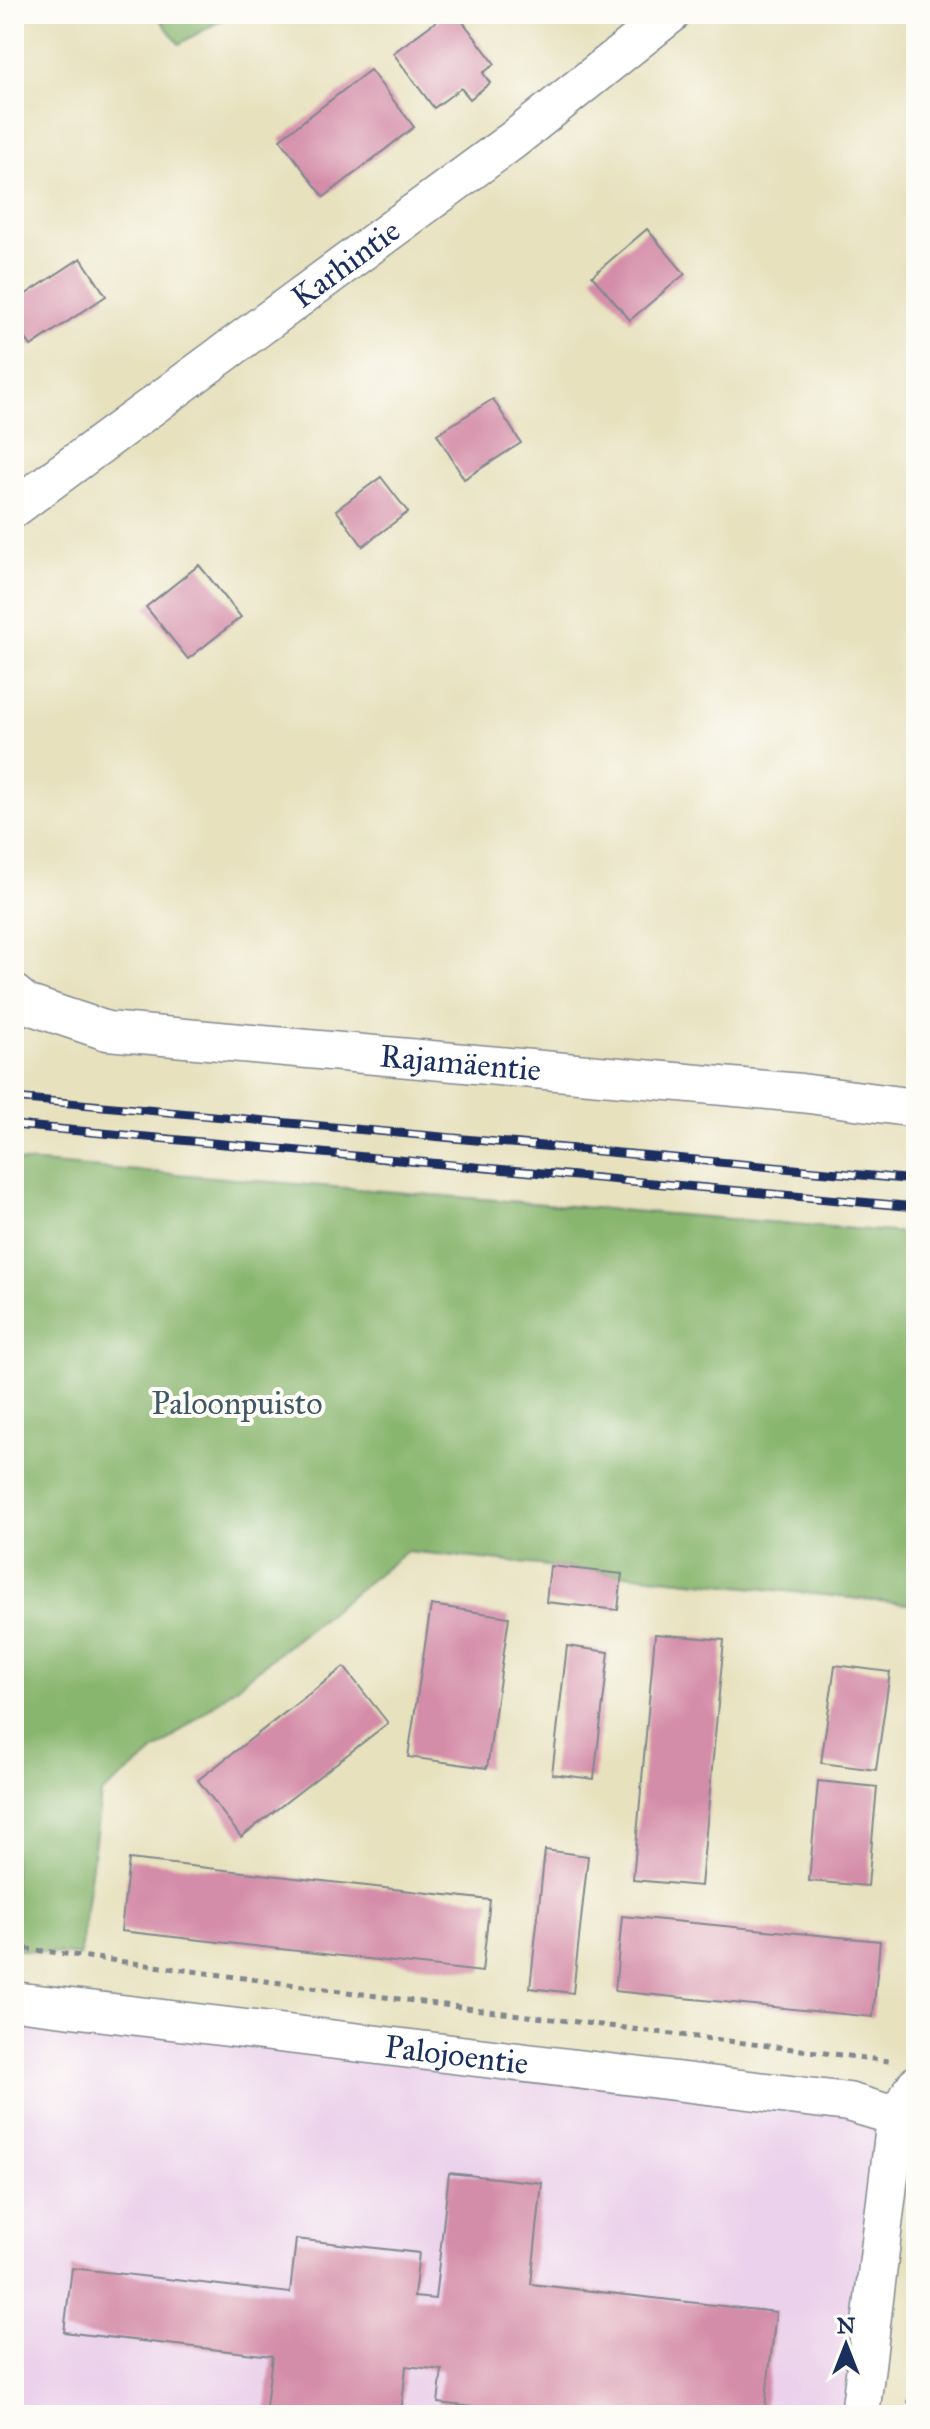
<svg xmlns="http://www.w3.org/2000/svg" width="930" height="2429" viewBox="0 0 930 2429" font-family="'IM FELL Great Primer',serif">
  <rect width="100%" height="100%" fill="#fdfcf7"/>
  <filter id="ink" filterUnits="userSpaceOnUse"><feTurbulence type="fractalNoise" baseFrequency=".0125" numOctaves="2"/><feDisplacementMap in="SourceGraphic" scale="16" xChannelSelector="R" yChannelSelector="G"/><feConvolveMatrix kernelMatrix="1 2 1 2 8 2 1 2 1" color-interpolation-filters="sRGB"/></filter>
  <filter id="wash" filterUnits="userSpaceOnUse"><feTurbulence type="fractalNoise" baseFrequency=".006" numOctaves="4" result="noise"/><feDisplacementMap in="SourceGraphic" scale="32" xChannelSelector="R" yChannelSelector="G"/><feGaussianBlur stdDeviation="1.8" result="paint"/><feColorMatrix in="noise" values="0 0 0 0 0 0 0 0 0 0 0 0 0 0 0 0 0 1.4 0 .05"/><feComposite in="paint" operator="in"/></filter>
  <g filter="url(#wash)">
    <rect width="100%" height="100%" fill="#e7e1be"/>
    <polygon fill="#ebd1eb" points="14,2001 896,2118 860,2415 14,2415 14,2315 24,2250 14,2226"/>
    <g fill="#89b66e" stroke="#527266" stroke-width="2">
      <polygon points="156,14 232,14 179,44"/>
      <polygon points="14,1161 916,1234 916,1605 407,1551 101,1794 80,1956 14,1949"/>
      <polygon points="14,2226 24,2250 14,2315"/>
    </g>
    <g id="blocks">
      <g fill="#d48da8">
        <polygon points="446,14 457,14 495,64 483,73 490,83 470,99 461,88 434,108 393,53"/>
        <polygon points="370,70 414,127 324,197 280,139"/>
        <polygon points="647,229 685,274 630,320 592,276"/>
        <polygon points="81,258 106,296 31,346 14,321 14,302"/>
        <polygon points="493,399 521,443 464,479 437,434"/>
        <polygon points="381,477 408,512 363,546 336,510"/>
        <polygon points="199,565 241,617 188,659 146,607"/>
        <polygon points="550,1566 622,1574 618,1610 546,1602"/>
        <polygon points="431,1605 509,1617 487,1768 408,1757"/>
        <polygon points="655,1634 724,1640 701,1886 633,1880"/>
        <polygon points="567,1646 609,1652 594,1779 552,1774"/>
        <polygon points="835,1665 890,1672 876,1770 821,1763"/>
        <polygon points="344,1667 388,1723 241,1837 198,1780"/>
        <polygon points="818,1781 877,1787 868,1886 809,1881"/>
        <polygon points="545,1850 588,1856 573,1993 530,1988"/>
        <polygon points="129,1859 490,1900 482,1972 121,1931"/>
        <polygon points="622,1916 880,1941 873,2017 615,1991"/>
        <polygon points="449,2173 542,2183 531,2284 776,2312 764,2415 544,2415 438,2403 442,2370 406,2366 401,2415 265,2415 272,2356 64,2332 72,2268 290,2293 296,2239 419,2253 414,2297 435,2299"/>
      </g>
    </g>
  </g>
  <g filter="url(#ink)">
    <use href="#blocks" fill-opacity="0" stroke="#81888e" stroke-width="2"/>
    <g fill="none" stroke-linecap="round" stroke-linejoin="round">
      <defs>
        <g id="minor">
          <path id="s1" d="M14 508 513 140 671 14"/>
          <path id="s2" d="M14 994 26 1004 107 1031 801 1093 916 1108"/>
          <path id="s3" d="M14 2001 848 2102 916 2122"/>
          <polyline points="860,2415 896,2118 916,2085"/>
        </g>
      </defs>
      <use href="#minor" stroke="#81888e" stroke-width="41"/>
      <g stroke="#81888e" stroke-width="5" stroke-dasharray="6 6" stroke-linecap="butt">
        <polyline points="14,1947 496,2012 889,2061"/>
        <polyline points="908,2415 916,2351"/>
      </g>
      <use href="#minor" stroke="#fff" stroke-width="38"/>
      <defs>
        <g id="rail">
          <polyline points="14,1098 916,1180"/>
          <polyline points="14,1125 916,1207"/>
        </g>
      </defs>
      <use href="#rail" stroke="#1b2f5e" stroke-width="9"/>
      <use href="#rail" stroke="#fdfcf7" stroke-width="6" stroke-dasharray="18" stroke-linecap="butt"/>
    </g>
  </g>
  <g text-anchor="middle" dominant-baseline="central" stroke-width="8" stroke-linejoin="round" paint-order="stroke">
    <g font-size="32" fill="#1b2f5e" stroke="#fdfcf7">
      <text stroke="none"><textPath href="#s1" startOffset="412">Karhintie</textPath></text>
      <text stroke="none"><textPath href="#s2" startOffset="456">Rajamäentie</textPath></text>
      <text stroke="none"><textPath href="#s3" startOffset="446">Palojoentie</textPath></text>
    </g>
    <g font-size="32" fill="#3f5866" stroke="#fdfcf7">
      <text x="237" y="1403">Paloonpuisto</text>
    </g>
  </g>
  <rect width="930" height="2429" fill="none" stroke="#fdfcf7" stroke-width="48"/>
  <g transform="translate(846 2345)" stroke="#fdfcf7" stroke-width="6" paint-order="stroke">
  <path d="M0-6L14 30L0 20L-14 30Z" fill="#1b2f5e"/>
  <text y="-12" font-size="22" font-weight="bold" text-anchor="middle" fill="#1b2f5e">N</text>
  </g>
</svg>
